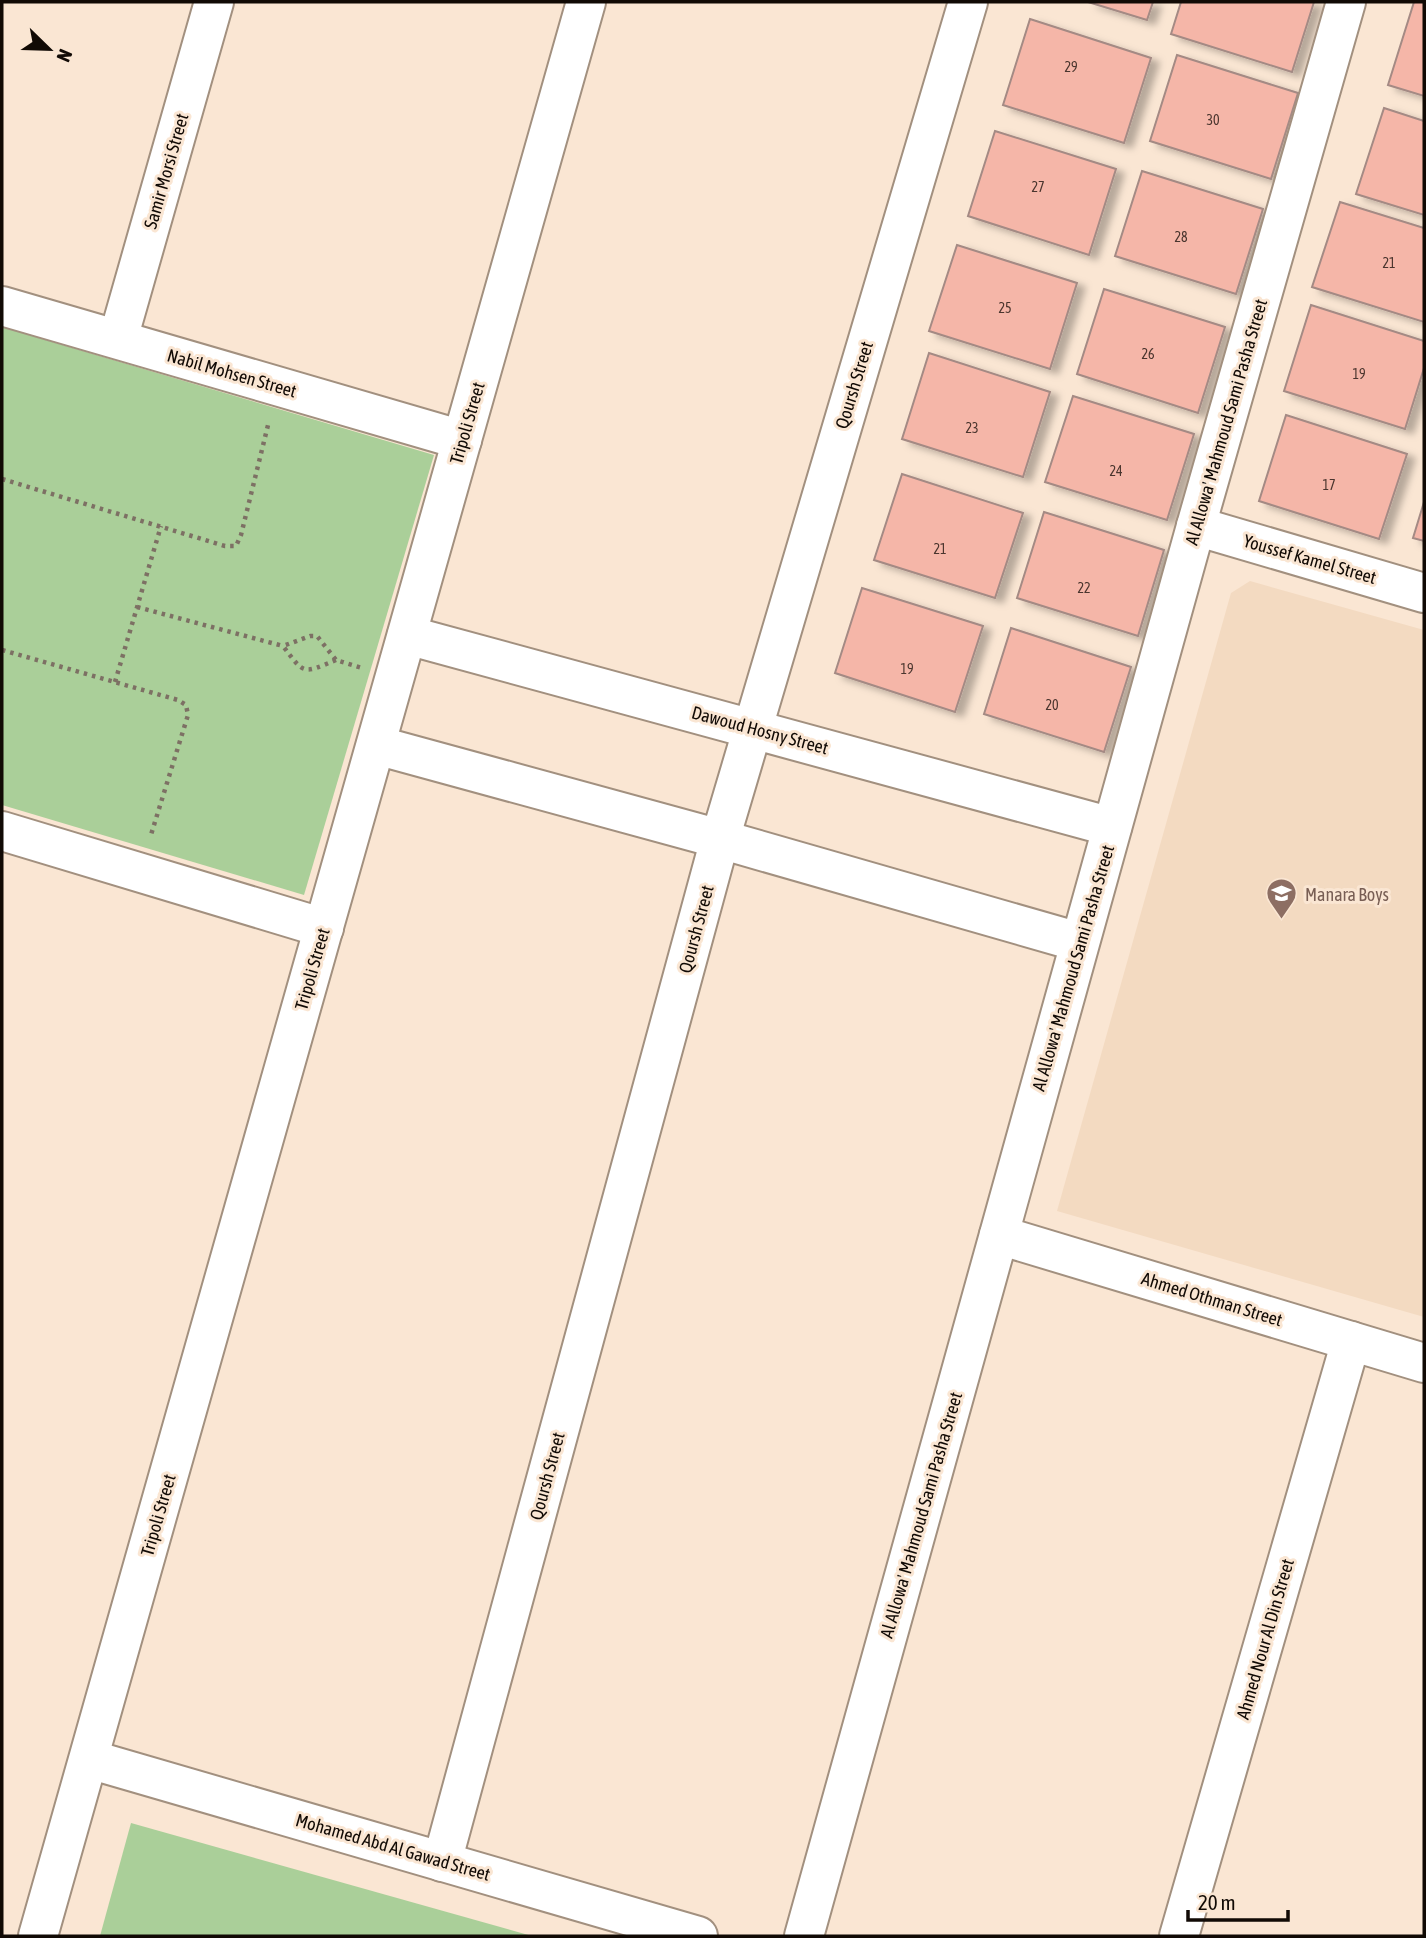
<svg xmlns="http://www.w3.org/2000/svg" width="1426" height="1938" viewBox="0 0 1426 1938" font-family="'Asap Condensed',sans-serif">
  <defs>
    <filter id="shadow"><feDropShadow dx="8" dy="4.5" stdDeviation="3.5" flood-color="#0004"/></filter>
  </defs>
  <rect width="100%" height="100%" fill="#fae6d3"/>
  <polygon fill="#f3dac1" points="1250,581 1424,630 1424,1317 1057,1211 1231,593"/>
  <g fill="#aacf99">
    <polygon points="2,327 434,455 304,895 2,805"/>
    <polygon points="131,1823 532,1936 100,1936"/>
  </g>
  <g fill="#f5b6a8" stroke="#a48a84" stroke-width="2" filter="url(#shadow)">
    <polygon points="1088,2 1153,2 1147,20"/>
    <polygon points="1181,2 1314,2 1292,72 1171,34"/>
    <polygon points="1414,2 1424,2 1424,96 1388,85"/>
    <polygon points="1030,19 1151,58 1124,143 1003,105"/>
    <polygon points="1177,55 1298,93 1271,179 1150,141"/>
    <polygon points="1384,108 1424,121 1424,215 1356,194"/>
    <polygon points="995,131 1116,169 1089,255 968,216"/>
    <polygon points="1142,171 1263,209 1236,294 1115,256"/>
    <polygon points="1340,202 1424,228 1424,322 1312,287"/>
    <polygon points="957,245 1077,283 1050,369 929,331"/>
    <polygon points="1104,289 1225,327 1198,413 1077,374"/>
    <polygon points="1311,305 1424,341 1424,368 1405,429 1284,391"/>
    <polygon points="929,353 1050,392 1023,477 902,439"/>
    <polygon points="1073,396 1194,434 1167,520 1045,482"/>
    <polygon points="1286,415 1407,454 1379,539 1259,501"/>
    <polygon points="902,474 1023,513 995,598 874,560"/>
    <polygon points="1424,502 1424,541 1413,538"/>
    <polygon points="1044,512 1164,550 1138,636 1017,598"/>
    <polygon points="862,588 983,626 955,712 835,673"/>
    <polygon points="1011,628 1131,667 1104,752 984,714"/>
  </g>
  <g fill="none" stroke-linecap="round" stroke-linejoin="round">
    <defs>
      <g id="street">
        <polyline points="2,306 462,440"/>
        <polyline points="118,339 214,2"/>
        <polyline points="1196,526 1424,593"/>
        <polyline points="407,635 1112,827"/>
        <polyline points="376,745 720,839 1079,942"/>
        <polyline points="2,831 324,928"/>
        <polyline points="999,1235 1424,1363"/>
        <polyline points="89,1759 698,1936"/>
        <polyline points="442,1862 720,839 968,2"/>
        <polyline points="38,1936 586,2"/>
        <polyline points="804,1936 1196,526 1346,2"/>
        <polyline points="1179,1936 1351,1341"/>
      </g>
    </defs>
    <use href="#street" stroke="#a2907f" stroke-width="42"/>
    <g stroke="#7d7064" stroke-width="4.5" stroke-dasharray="3.5 5" stroke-linecap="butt">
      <polyline points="2,479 225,546 236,546 241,535 269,421"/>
      <polyline points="137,607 283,646"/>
      <polyline points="2,650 178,700 186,705 188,715 150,838"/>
      <path d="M336 660C302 674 305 675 283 646L310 636H317L336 660 362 668"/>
      <polyline points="115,682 161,526"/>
    </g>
    <use href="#street" stroke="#fff" stroke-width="38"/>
  </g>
  <defs>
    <symbol id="school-pin" viewBox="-11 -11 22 30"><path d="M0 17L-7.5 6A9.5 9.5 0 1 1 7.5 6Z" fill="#8d6e63" stroke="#fae6d3"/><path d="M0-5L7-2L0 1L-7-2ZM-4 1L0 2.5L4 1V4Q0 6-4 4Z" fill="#fff"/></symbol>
  </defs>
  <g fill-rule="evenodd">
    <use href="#school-pin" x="1264" y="876" width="35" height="47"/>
  </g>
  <g text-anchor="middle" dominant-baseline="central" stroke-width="6" stroke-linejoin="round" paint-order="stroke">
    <g font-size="14" fill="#4a352e">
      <text x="1071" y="67">29</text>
      <text x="1213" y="120">30</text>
      <text x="1038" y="187">27</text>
      <text x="1181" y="237">28</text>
      <text x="1389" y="263">21</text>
      <text x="1005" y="308">25</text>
      <text x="1148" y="354">26</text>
      <text x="1359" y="374">19</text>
      <text x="972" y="428">23</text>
      <text x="1116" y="471">24</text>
      <text x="1329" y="485">17</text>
      <text x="940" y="549">21</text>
      <text x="1084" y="588">22</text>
      <text x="907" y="669">19</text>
      <text x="1052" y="705">20</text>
    </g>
    <g font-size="18" fill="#110a05" stroke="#fae6d3">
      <text transform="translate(166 171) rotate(-74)">Samir Morsi Street</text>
      <text transform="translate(232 373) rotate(16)">Nabil Mohsen Street</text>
      <text transform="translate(854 385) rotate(-73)">Qoursh Street</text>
      <text transform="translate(1226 422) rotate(-74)">Al Allowa' Mahmoud Sami Pasha Street</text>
      <text transform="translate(467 423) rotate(-74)">Tripoli Street</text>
      <text transform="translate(1310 559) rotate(16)">Youssef Kamel Street</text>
      <text transform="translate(760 730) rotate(15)">Dawoud Hosny Street</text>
      <text transform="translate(696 929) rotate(-75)">Qoursh Street</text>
      <text transform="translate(1073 968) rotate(-74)">Al Allowa' Mahmoud Sami Pasha Street</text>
      <text transform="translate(312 969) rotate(-74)">Tripoli Street</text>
      <text transform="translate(1212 1299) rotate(17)">Ahmed Othman Street</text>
      <text transform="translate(547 1476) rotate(-75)">Qoursh Street</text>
      <text transform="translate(158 1515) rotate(-74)">Tripoli Street</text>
      <text transform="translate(921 1515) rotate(-74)">Al Allowa' Mahmoud Sami Pasha Street</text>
      <text transform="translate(1265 1639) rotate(-74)">Ahmed Nour Al Din Street</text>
      <text transform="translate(393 1847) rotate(16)">Mohamed Abd Al Gawad Street</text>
    </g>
    <g font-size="18" fill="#785e54" stroke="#fae6d3" text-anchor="start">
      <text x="1305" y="894">Manara Boys</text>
    </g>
  </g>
  <rect width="1426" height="1938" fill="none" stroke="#110a05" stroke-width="7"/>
  <g transform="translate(49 49) rotate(113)" stroke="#fae6d3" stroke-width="5" paint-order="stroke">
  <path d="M0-5L12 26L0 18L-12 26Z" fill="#110a05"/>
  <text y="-10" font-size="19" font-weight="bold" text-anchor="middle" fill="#110a05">N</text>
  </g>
  <path d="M1188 1910v10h100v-10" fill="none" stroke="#110a05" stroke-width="3.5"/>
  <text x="1198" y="1910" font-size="21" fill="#110a05" stroke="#fae6d3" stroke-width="5" paint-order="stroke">20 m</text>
</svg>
